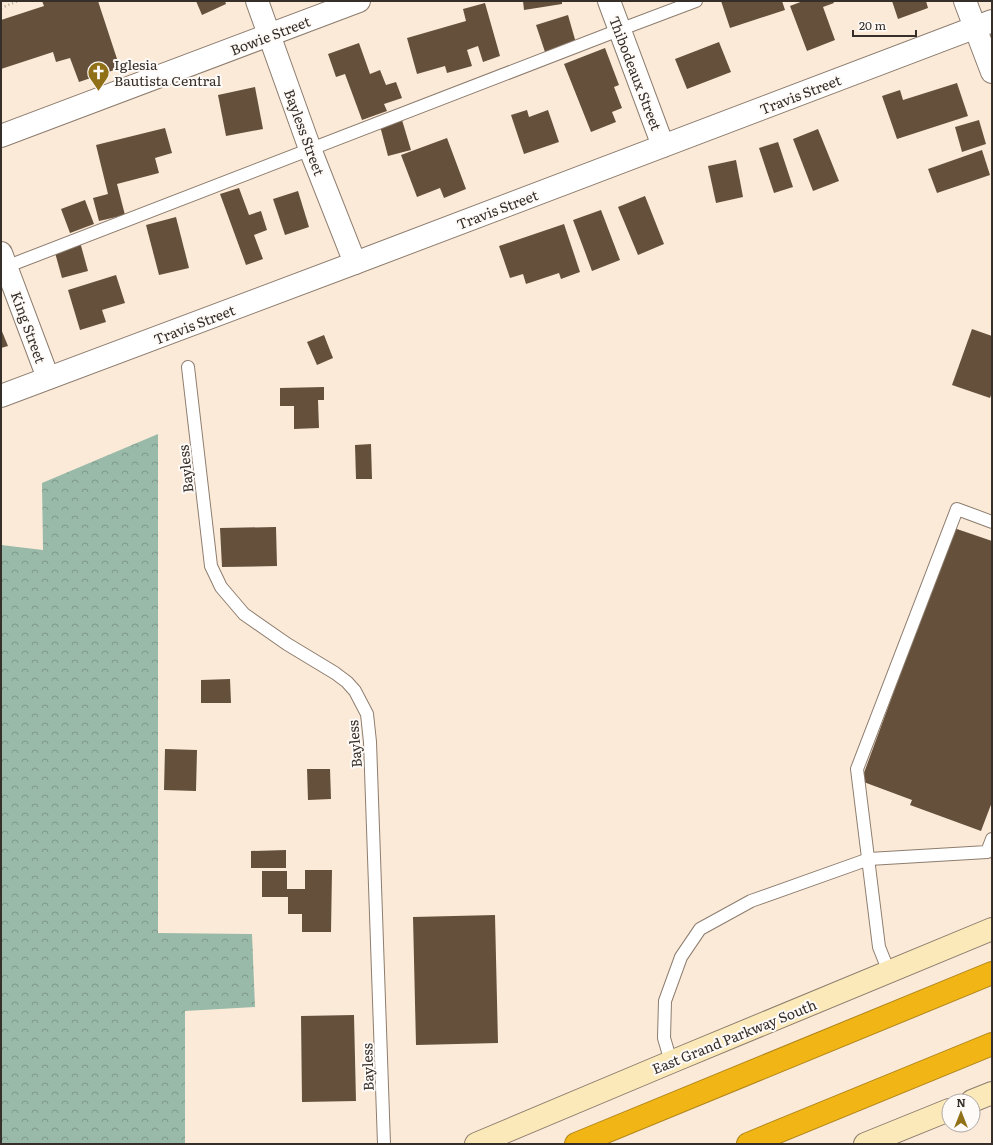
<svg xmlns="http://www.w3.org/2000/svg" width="993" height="1145" viewBox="0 0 993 1145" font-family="Literata,serif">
  <defs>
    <pattern id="forest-crowns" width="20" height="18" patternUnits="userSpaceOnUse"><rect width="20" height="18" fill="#99baa8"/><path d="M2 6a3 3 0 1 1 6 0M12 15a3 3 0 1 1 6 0" fill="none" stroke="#7e9889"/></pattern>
  </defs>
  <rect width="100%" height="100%" fill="#fcead9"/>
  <polygon fill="url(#forest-crowns)" points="158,434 158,933 252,934 255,1007 185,1011 185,1144 1,1144 1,545 43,550 42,483"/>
  <g fill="#65503b">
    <polygon points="42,1 98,1 120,68 79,82 70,58 56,62 53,52 1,69 1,20 44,6"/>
    <polygon points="196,1 225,1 226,4 202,15"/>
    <polygon points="523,1 562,1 562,4 524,10"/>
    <polygon points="721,1 782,1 785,10 730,28"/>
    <polygon points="803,1 833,1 834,3 823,7 835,40 807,51 790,6"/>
    <polygon points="892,1 926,1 928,8 898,19"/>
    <polygon points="485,3 500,56 483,62 478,46 467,50 472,66 447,73 445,66 417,74 407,38 466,21 463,9"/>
    <polygon points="568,15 576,43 545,52 536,25"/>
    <polygon points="719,42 731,72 687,89 675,59"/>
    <polygon points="359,43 370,74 380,70 386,85 396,82 402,98 384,104 387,111 362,120 345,74 336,77 328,54"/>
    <polygon points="605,48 619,85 614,87 622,108 612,112 616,122 591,132 564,64"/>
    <polygon points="957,83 968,116 897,139 882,96 900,90 903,100"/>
    <polygon points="255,87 263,129 226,136 218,95"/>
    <polygon points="527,110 529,117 548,110 559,142 524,154 511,115"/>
    <polygon points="402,120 411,150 388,156 380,126"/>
    <polygon points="979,120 986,144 962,152 955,127"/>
    <polygon points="165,128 172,153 155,158 159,173 117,184 125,215 99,221 93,198 108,194 96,145"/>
    <polygon points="818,129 839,181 813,191 793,139"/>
    <polygon points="447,138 466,189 444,198 440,188 417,197 401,155"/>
    <polygon points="778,142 793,187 774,193 759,148"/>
    <polygon points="982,150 990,175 937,193 928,169"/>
    <polygon points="736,160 743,197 716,203 708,166"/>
    <polygon points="239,188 249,215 261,211 267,230 254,235 263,259 246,265 220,194"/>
    <polygon points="298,191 309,227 285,235 273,199"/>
    <polygon points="645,196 664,244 638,255 618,207"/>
    <polygon points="85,200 94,224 70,233 61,209"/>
    <polygon points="601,210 620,260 592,271 573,220"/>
    <polygon points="176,217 189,268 159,275 146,225"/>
    <polygon points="564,224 580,272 561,279 559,273 526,284 523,274 510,278 499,246"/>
    <polygon points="80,242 88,271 62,278 54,249"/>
    <polygon points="116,275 125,303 102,310 106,322 80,330 68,290"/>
    <polygon points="1,329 8,346 1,348"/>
    <polygon points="972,329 992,336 992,392 990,398 952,385"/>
    <polygon points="324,335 333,358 317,365 307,342"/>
    <polygon points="324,387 324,400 318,400 319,428 294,429 294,406 280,406 280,388"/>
    <polygon points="371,444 372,479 356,479 355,445"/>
    <polygon points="276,527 277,566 222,567 220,528"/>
    <polygon points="954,528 992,541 992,802 981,831 910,805 912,800 861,781"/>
    <polygon points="230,679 231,703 201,703 201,680"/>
    <polygon points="165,749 197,750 196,791 164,790"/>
    <polygon points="307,769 330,769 331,799 308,800"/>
    <polygon points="286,850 286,868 251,868 251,851"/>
    <polygon points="305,870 332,870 331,932 302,932 302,914 288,914 288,897 262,897 262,871 287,871 287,889 305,889"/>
    <polygon points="495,915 498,1043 416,1045 413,917"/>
    <polygon points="354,1015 356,1101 302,1102 301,1016"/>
  </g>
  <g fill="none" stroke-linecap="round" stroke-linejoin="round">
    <defs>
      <g id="service">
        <polyline points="3,268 619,30 696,1"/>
        <polyline points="188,367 211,566 221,587 244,614 287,644 335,673 347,682 355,691 367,714 370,742 384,1144"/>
        <polyline points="889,972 879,947 857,769 957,509 992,522"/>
        <polyline points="671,1062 664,1038 665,1001 681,957 700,929 751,901 869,859 987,852 992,839"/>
      </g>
      <g id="minor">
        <polyline points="257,1 310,149 355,263"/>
        <polyline points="609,1 663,146"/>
        <polyline points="965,1 992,72"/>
        <polyline points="1,136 359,1"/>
        <polyline points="1,253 48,378"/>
        <polyline points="1,396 355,263 992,21"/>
      </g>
      <g id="secondary">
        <polyline points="972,1101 992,1093"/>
        <polyline points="476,1144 671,1062 992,929"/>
        <polyline points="865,1144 949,1110"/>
      </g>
      <g id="motorway">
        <polyline points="576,1144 992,973"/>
        <polyline points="748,1144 992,1044"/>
      </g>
    </defs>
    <use href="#service" stroke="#8d7d6e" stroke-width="14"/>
    <use href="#minor" stroke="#8d7d6e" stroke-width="24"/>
    <use href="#secondary" stroke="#8d7d6e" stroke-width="24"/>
    <use href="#motorway" stroke="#b0861c" stroke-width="24"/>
    <polyline stroke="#aea194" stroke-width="2.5" stroke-dasharray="1 3" stroke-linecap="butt" points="1,8 18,1"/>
    <use href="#service" stroke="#fff" stroke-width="12"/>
    <use href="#minor" stroke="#fff" stroke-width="22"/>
    <use href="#secondary" stroke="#fbe9b9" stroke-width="22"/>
    <use href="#motorway" stroke="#f1b515" stroke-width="22"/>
  </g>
  <defs>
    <symbol id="church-pin" viewBox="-11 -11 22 30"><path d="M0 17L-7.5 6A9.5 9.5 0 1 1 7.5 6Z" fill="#907117" stroke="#fefaf7"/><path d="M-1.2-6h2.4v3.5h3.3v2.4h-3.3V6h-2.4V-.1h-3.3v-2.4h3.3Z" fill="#fff"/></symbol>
  </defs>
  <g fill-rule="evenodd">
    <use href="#church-pin" x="86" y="60" width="25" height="34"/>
  </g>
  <g text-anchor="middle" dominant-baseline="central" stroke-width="4" stroke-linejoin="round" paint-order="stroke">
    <g font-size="14" fill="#362f29" stroke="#fefaf7">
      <text transform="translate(270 35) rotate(-21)">Bowie Street</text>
      <text transform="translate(636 73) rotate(69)">Thibodeaux Street</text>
      <text transform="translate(800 94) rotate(-21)">Travis Street</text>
      <text transform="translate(305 132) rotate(70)">Bayless Street</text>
      <text transform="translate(497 209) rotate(-21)">Travis Street</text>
      <text transform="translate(194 324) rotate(-21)">Travis Street</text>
      <text transform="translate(29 327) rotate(70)">King Street</text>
      <text transform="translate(185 469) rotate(-96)">Bayless</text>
      <text transform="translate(354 744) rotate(-95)">Bayless</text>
      <text transform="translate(734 1036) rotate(-22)">East Grand Parkway South</text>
      <text transform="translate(367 1067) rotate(-92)">Bayless</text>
    </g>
    <g font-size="14" fill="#362f29" stroke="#fefaf7" text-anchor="start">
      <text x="114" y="64">Iglesia<tspan x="114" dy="16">Bautista Central</tspan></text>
    </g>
  </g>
  <rect width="993" height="1145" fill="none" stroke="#362f29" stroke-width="4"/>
  <g transform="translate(961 1113)"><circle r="19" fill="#fefaf7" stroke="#aea9a5"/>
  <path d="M0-3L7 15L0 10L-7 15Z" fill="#907117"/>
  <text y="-6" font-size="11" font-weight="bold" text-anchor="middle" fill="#362f29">N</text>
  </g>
  <path d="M853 30v6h63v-6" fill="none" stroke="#362f29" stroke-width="2"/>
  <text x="859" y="30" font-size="12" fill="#362f29" stroke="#fefaf7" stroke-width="3" paint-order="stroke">20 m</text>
</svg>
